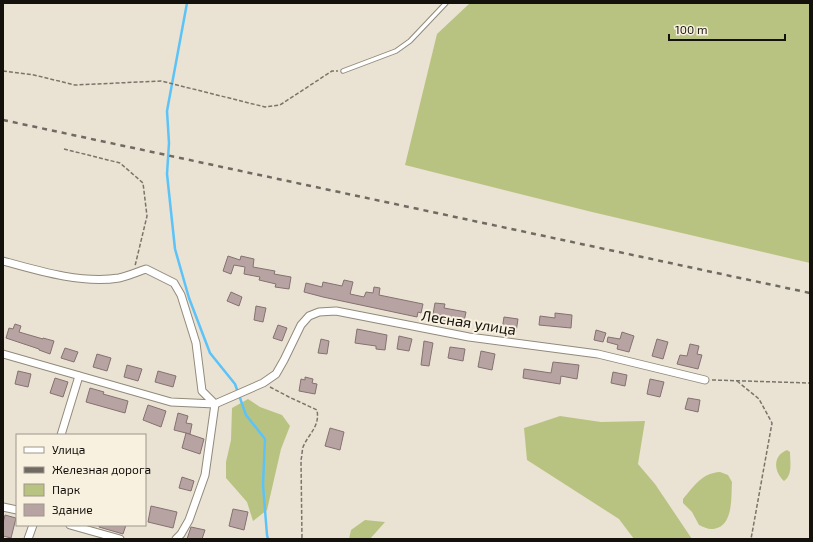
<svg xmlns="http://www.w3.org/2000/svg" width="813" height="542" viewBox="0 0 813 542" font-family="'Exo 2',sans-serif">
  <rect width="100%" height="100%" fill="#eae3d3"/>
  <g fill="#b9c381">
    <polygon points="470,3 810,3 810,263 592,212 405,165 437,34"/>
    <polygon points="248,399 260,407 282,415 290,426 281,449 267,510 253,521 247,502 226,478 226,462 231,440 232,408"/>
    <polygon points="560,416 601,422 645,421 638,464 655,484 692,539 634,539 619,519 527,460 524,428"/>
    <path d="M787 450 790 452C790 462 793 475 784 481 774 472 772 456 787 450Z"/>
    <path d="M720 472 728 475 732 482C731 497 734 529 711 529 708 529 703 527 699 525L692 512 683 503V499C694 486 702 473 720 472Z"/>
    <polygon points="365,520 385,522 370,539 349,539 351,530"/>
  </g>
  <g fill="none" stroke-linecap="round" stroke-linejoin="round">
    <polyline stroke="#5cc3f8" stroke-width="2.5" points="187,3 167,111 169,143 167,174 175,249 189,298 210,353 235,384 246,415 265,439 263,485 267,535 268,539"/>
  </g>
  <g fill="#b7a4a2" stroke="#847271">
    <polygon points="228,256 240,260 241,256 254,259 253,267 275,271 274,274 291,277 289,289 275,287 276,284 259,280 260,277 244,274 245,267 234,265 231,274 223,271"/>
    <polygon points="344,280 353,282 350,294 364,297 366,292 373,293 374,287 380,288 379,295 423,304 421,313 418,312 417,317 323,297 304,292 306,283 322,287 323,282 342,286"/>
    <polygon points="231,292 242,297 239,306 227,301"/>
    <polygon points="435,303 445,304 444,308 466,312 463,326 432,320"/>
    <polygon points="256,306 266,308 263,322 254,320"/>
    <polygon points="555,313 572,315 571,328 539,325 540,316 555,318"/>
    <polygon points="504,317 518,319 516,332 502,330"/>
    <polygon points="15,324 21,326 19,332 43,339 43,338 54,341 50,354 39,350 39,349 6,338 9,328 13,329"/>
    <polygon points="278,325 287,328 282,341 273,338"/>
    <polygon points="357,329 387,335 385,350 376,349 376,346 355,343"/>
    <polygon points="596,330 606,333 603,342 594,340"/>
    <polygon points="622,332 634,336 629,352 617,349 618,345 607,342 608,337 620,339"/>
    <polygon points="399,336 412,339 409,351 397,349"/>
    <polygon points="321,339 329,341 327,354 318,353"/>
    <polygon points="657,339 668,342 663,359 652,356"/>
    <polygon points="424,341 433,343 429,366 421,365"/>
    <polygon points="690,344 699,346 697,354 702,355 698,369 677,364 680,355 687,356"/>
    <polygon points="450,347 465,349 463,361 448,358"/>
    <polygon points="65,348 78,352 74,362 61,358"/>
    <polygon points="481,351 495,354 492,370 478,367"/>
    <polygon points="97,354 111,358 107,371 93,367"/>
    <polygon points="553,362 579,365 577,379 561,376 560,384 523,378 524,369 551,373"/>
    <polygon points="127,365 142,369 138,381 124,377"/>
    <polygon points="18,371 31,374 28,387 15,384"/>
    <polygon points="158,371 176,376 173,387 155,382"/>
    <polygon points="613,372 627,375 625,386 611,383"/>
    <polygon points="305,377 313,379 312,383 317,384 315,394 299,391 301,379 305,380"/>
    <polygon points="55,378 68,382 63,397 50,393"/>
    <polygon points="650,379 664,382 660,397 647,394"/>
    <polygon points="90,388 104,392 103,394 128,401 125,413 86,402"/>
    <polygon points="688,398 700,400 698,412 685,409"/>
    <polygon points="148,405 166,411 161,427 143,420"/>
    <polygon points="178,413 188,416 186,423 192,424 190,434 174,430"/>
    <polygon points="330,428 344,432 340,450 325,446"/>
    <polygon points="186,433 204,439 200,454 182,448"/>
    <polygon points="182,477 194,481 191,491 179,488"/>
    <polygon points="151,506 177,512 173,528 148,522"/>
    <polygon points="233,509 248,512 244,530 229,526"/>
    <polygon points="5,515 16,518 11,538 3,536 3,523"/>
    <polygon points="99,525 126,525 123,534 99,527"/>
    <polygon points="191,527 205,530 202,539 187,539"/>
  </g>
  <g fill="none" stroke-linecap="round" stroke-linejoin="round">
    <defs>
      <polyline id="lane" points="343,71 396,51 410,41 446,3"/>
      <g id="street">
        <path d="M3 261C39 271 82 284 119 278 128 276 137 272 146 269L174 283 181 295 196 343 202 391 215 404"/>
        <polyline points="3,354 171,402 215,404 263,383 276,374 284,360 301,325 309,316 319,312 336,311 469,337 598,354 705,380"/>
        <polyline points="61,435 79,376"/>
        <polyline points="3,507 17,510"/>
        <polyline points="70,525 120,539"/>
        <polyline points="28,539 33,525"/>
        <polyline points="176,539 181,534 189,520 205,475 215,404"/>
      </g>
    </defs>
    <use href="#lane" stroke="#918a7b" stroke-width="5.5"/>
    <use href="#street" stroke="#918a7b" stroke-width="9"/>
    <g stroke="#7a756a" stroke-width="1.5" stroke-dasharray="4 2" stroke-linecap="butt">
      <polyline points="3,71 34,75 75,85 161,81 265,107 280,105 332,71 338,71"/>
      <polyline points="64,149 120,163 143,183 147,216 135,266"/>
      <polyline points="712,380 810,383"/>
      <polyline points="737,381 759,399 772,423 751,539"/>
      <path d="M270 387 289 397 317 410C320 427 309 433 303 447 302 451 302 456 301 460L302 539"/>
    </g>
    <use href="#lane" stroke="#fff" stroke-width="3.5"/>
    <use href="#street" stroke="#fff" stroke-width="7"/>
    <polyline stroke="#706b62" stroke-width="2.5" stroke-dasharray="5 5" stroke-linecap="butt" points="3,120 810,293"/>
  </g>
  <g text-anchor="middle" dominant-baseline="central" stroke-width="4" stroke-linejoin="round" paint-order="stroke">
    <g font-size="15" fill="#14110c" stroke="#f8f1e0">
      <text transform="translate(469 322) rotate(9)">Лесная улица</text>
    </g>
  </g>
  <rect width="813" height="542" fill="none" stroke="#14110c" stroke-width="8"/>
  <rect x="16" y="434" width="130" height="92" fill="#f8f1e0" stroke="#9d978b"/>
  <rect x="24" y="447" width="20" height="6" fill="#ffffff" stroke="#9d978b"/>
  <text x="52" y="454" font-size="12" fill="#14110c">Улица</text>
  <rect x="24" y="467" width="20" height="6" fill="#706b62" stroke="#9d978b"/>
  <text x="52" y="474" font-size="12" fill="#14110c">Железная дорога</text>
  <rect x="24" y="484" width="20" height="12" fill="#b9c381" stroke="#9d978b"/>
  <text x="52" y="494" font-size="12" fill="#14110c">Парк</text>
  <rect x="24" y="504" width="20" height="12" fill="#b7a4a2" stroke="#9d978b"/>
  <text x="52" y="514" font-size="12" fill="#14110c">Здание</text>
  <path d="M669 34v6h116v-6" fill="none" stroke="#14110c" stroke-width="2"/>
  <text x="675" y="34" font-size="12" fill="#14110c" stroke="#f8f1e0" stroke-width="3" paint-order="stroke">100 m</text>
</svg>
